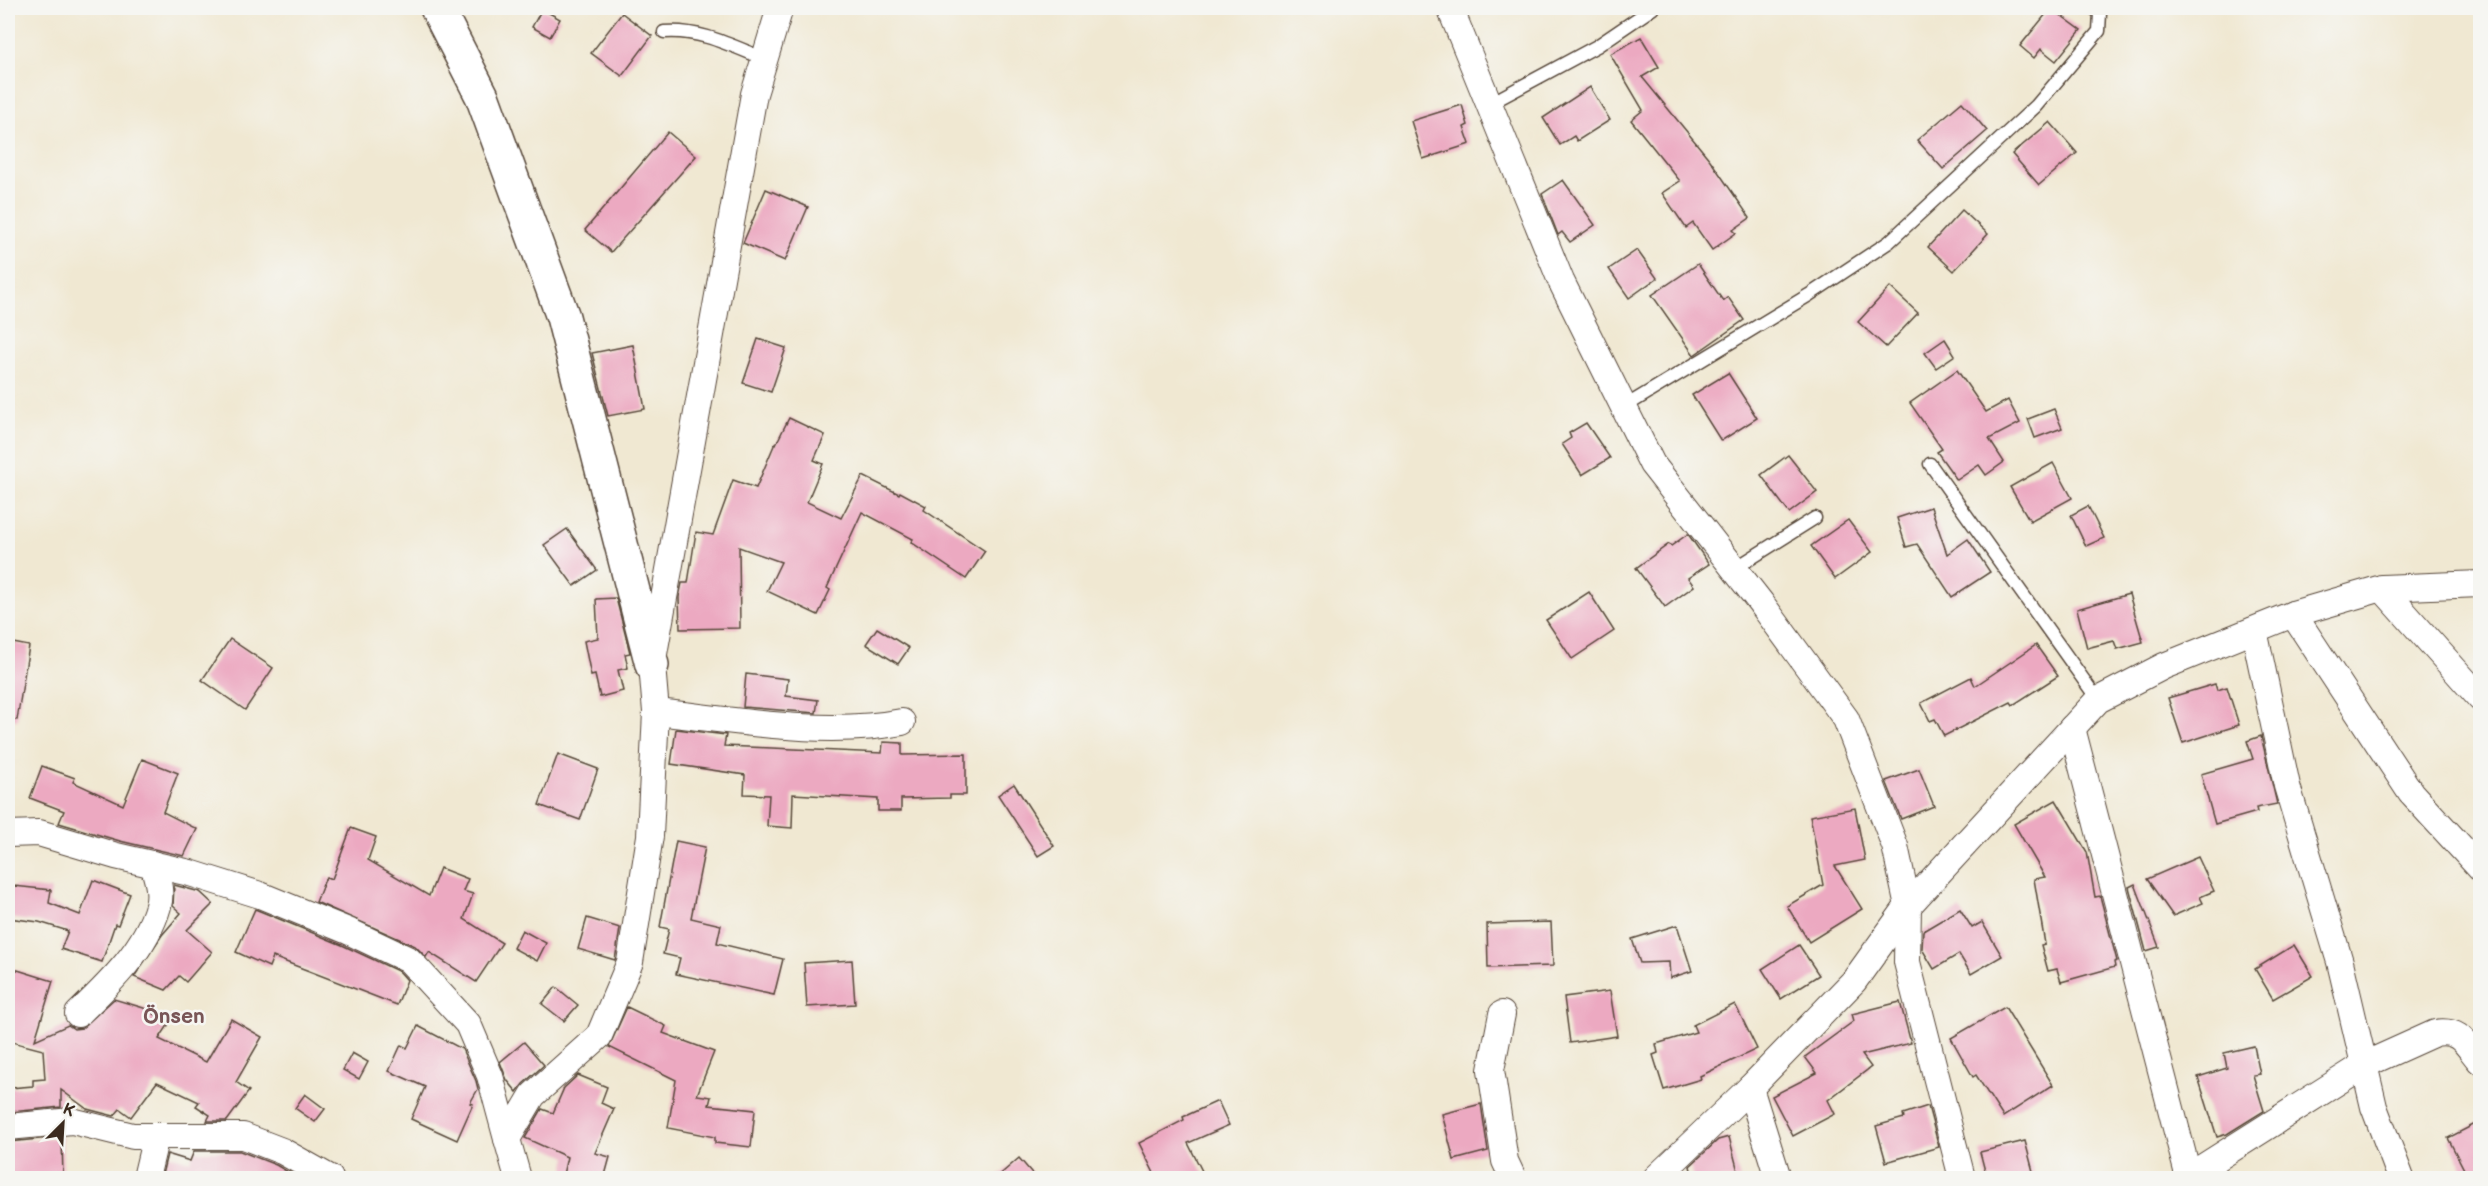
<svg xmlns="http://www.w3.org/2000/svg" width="2488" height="1186" viewBox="0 0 2488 1186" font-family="'Balsamiq Sans',sans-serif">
  <rect width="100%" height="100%" fill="#f6f6f2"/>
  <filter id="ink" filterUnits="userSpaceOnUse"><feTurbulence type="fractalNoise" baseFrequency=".0167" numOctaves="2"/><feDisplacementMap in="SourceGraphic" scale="12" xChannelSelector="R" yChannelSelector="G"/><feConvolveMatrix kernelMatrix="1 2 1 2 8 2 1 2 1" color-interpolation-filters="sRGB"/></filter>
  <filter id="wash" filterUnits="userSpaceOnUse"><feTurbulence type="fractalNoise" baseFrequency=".008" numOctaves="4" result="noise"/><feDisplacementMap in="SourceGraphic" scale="24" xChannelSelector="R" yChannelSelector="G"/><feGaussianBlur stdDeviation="1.35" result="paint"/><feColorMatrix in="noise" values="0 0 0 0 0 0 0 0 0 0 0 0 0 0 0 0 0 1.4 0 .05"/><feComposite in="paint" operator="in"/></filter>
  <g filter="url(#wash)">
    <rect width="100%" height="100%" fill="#f0e8d2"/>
    <g id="blocks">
      <g fill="#eca9c1">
        <polygon points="2051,8 2081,30 2056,61 2041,49 2034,58 2020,46"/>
        <polygon points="542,9 560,19 550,37 532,27"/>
        <polygon points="622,13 652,36 622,76 591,53"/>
        <polygon points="1641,37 1659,67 1642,77 1710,160 1750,218 1733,230 1736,233 1712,250 1693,223 1686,228 1662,193 1680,181 1631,120 1643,110 1610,54"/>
        <polygon points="1590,87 1610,120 1577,141 1574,136 1560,145 1543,118"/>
        <polygon points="1962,102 1987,131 1943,169 1917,140"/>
        <polygon points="1462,105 1468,125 1464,127 1470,144 1423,159 1411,121"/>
        <polygon points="2050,122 2077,153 2039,185 2012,154"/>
        <polygon points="668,132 696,156 611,252 585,230"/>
        <polygon points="1563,180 1595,225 1570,242 1562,232 1558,235 1542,194"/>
        <polygon points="766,189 808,207 785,261 743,243"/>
        <polygon points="1962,210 1988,234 1954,271 1928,247"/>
        <polygon points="1637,250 1657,278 1629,298 1609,269"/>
        <polygon points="1698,264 1723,301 1728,297 1744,320 1694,355 1652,295"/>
        <polygon points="1890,287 1918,313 1886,347 1858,322"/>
        <polygon points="758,339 786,348 771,392 743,383"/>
        <polygon points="1945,339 1955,355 1936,368 1925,353"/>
        <polygon points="633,345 645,409 608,416 592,353"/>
        <polygon points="1957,370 1986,412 2008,400 2020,423 1989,439 2004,462 1986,475 1979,465 1957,480 1937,452 1942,449 1910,403"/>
        <polygon points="1728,373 1757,418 1721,441 1692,395"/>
        <polygon points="2054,409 2062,428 2035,438 2028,419"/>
        <polygon points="789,418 825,435 814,460 823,464 807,502 841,518 863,476 899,494 900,492 926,506 924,510 985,551 966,579 911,542 913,539 862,512 827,588 830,590 818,615 767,591 781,562 739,547 740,628 680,629 679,597 682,583 688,583 696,532 713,535 733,480 756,488 775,443 776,444"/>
        <polygon points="1586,423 1610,458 1582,475 1562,444 1571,438 1569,433"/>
        <polygon points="1788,455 1817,492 1789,513 1761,475"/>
        <polygon points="2053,463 2072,498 2030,521 2010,487"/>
        <polygon points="2088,506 2104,538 2086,546 2071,515"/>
        <polygon points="1931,507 1947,554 1968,539 1990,572 1952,597 1917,544 1906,547 1897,518"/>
        <polygon points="1848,520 1872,552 1835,579 1811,546"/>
        <polygon points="567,529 597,570 574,586 544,545"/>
        <polygon points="1688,534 1709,564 1688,578 1694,586 1665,607 1636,568 1669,544 1671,546"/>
        <polygon points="1589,592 1614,631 1572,659 1546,620"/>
        <polygon points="2129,594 2143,642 2117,649 2114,641 2087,648 2077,609"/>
        <polygon points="616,598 630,653 625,654 628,668 618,670 623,691 600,697 595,675 591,676 584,641 598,638 596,599"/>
        <polygon points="877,628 909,648 898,664 866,644"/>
        <polygon points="230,639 273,668 245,710 202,680"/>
        <polygon points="8,642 29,646 17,720 8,719"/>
        <polygon points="2036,645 2058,676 2013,705 2011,702 1944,736 1935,719 1930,721 1921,703 1971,677 1975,686"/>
        <polygon points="746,674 788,679 786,696 818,700 816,713 743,707"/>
        <polygon points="2215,684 2217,690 2227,687 2239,725 2183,743 2168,698"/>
        <polygon points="676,729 726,735 724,746 882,753 883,742 902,743 902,755 966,754 966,795 950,795 950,798 901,799 901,811 878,811 878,799 793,794 792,828 767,826 769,795 744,794 745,775 671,764"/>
        <polygon points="2261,736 2277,804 2256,808 2257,812 2215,824 2201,774 2253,759 2247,741"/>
        <polygon points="558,754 598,769 580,820 539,805"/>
        <polygon points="142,759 178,773 163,812 197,829 184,856 120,841 59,823 64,811 30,798 42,766 75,778 73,782 123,805"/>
        <polygon points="1919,769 1934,806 1901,819 1886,781"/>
        <polygon points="1014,784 1054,846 1038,856 998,795"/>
        <polygon points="2056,800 2087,852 2095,897 2100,896 2117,961 2114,962 2115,967 2061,982 2057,969 2048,971 2041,945 2045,944 2034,879 2045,877 2014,824"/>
        <polygon points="1855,808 1865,860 1835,866 1862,909 1809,942 1787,906 1823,885 1810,816"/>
        <polygon points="351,828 376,837 368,860 429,896 440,868 468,879 463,891 473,894 464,919 502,943 476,982 429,952 426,957 415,946 316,902 326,877 332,879"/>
        <polygon points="676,841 705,847 691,918 721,925 717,943 783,959 774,995 676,974 680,958 663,954 669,929 660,927"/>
        <polygon points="2198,857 2214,891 2200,897 2203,903 2173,916 2147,879"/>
        <polygon points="93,880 130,894 118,925 115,924 102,962 61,949 68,931 39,922 8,918 8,888 13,889 14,886 51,890 49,903 80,915"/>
        <polygon points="2135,884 2159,947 2146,951 2129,887"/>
        <polygon points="174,885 200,892 213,904 187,930 212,952 186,982 179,976 166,990 134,977 162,935 181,913 173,906"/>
        <polygon points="255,909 342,945 400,972 407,980 397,1005 273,957 269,967 236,952"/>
        <polygon points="1960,909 1972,928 1982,922 2002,956 1971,974 1959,954 1934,969 1922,949 1923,931"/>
        <polygon points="587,918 620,928 615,960 578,949"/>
        <polygon points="1551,922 1553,966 1488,968 1487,924"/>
        <polygon points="1677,925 1692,971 1670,978 1669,962 1640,963 1632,939"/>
        <polygon points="522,930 546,943 537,961 513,948"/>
        <polygon points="1799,945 1819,975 1781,999 1762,969"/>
        <polygon points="2294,945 2313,976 2273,999 2255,969"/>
        <polygon points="852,960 855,1004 807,1007 804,963"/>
        <polygon points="8,967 53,981 35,1040 68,1025 74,1029 82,1028 114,999 147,1009 169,1024 159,1039 206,1062 231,1019 262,1037 236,1082 249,1091 227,1121 207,1121 210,1115 196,1106 199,1102 157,1082 131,1117 120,1109 114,1116 87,1109 61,1090 61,1107 11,1112 10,1088 33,1086 33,1080 45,1079 43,1050 8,1041"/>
        <polygon points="556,987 578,1005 564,1021 542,1004"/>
        <polygon points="1610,991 1617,1036 1570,1043 1564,997"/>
        <polygon points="1900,1002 1911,1043 1862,1055 1871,1067 1828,1100 1835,1114 1793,1136 1772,1096 1817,1073 1805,1057 1854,1021 1852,1014"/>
        <polygon points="1735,1004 1757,1049 1700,1076 1701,1079 1664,1090 1653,1055 1658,1053 1656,1044 1696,1032 1693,1025"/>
        <polygon points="627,1007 666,1026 663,1033 714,1052 697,1095 711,1097 709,1105 755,1110 751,1147 715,1143 715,1137 668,1128 676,1080 609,1047"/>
        <polygon points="2005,1007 2053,1085 2003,1117 1976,1075 1973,1077 1951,1038"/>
        <polygon points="418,1026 462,1049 476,1081 478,1089 470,1103 473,1104 457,1140 411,1119 425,1087 389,1071 401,1045 407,1048"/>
        <polygon points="524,1042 544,1065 523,1084 517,1092 507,1080 500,1062"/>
        <polygon points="2254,1046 2260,1074 2253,1075 2264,1111 2227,1134 2217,1137 2198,1077 2227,1068 2224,1053"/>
        <polygon points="352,1053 368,1062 359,1079 343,1070"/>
        <polygon points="578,1075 607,1087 601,1103 614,1109 595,1153 610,1157 604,1179 562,1179 567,1157 525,1138 542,1109 553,1113 564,1088"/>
        <polygon points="305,1094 325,1109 315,1122 295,1108"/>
        <polygon points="1218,1101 1229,1125 1188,1143 1206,1179 1157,1179 1139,1143 1184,1120 1183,1117"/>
        <polygon points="1481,1104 1488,1151 1454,1160 1442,1114"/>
        <polygon points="1928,1106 1939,1147 1886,1162 1876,1126 1904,1118 1903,1114"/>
        <polygon points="2481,1121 2481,1171 2468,1177 2448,1138"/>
        <polygon points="62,1137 63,1179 8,1179 8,1142"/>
        <polygon points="1729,1137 1740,1179 1693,1179 1690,1166 1718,1140"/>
        <polygon points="2025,1141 2035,1179 1987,1179 1980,1152"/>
        <polygon points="194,1151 240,1151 276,1165 300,1179 161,1179 167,1154 190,1161"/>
        <polygon points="1019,1158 1037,1179 995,1179"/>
      </g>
    </g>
  </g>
  <g filter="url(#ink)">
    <use href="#blocks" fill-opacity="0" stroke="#564639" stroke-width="1.5"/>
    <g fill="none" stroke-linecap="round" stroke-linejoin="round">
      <defs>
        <g id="lane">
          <path d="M664 32C700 29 732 46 765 59"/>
          <polyline points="1489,104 1597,46 1653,8"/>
          <polyline points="1624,407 1809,295 1889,242 2036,106 2099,31 2100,13 2093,8"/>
          <polyline points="1930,464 2098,700"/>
          <polyline points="1734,569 1815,518"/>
        </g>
        <g id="street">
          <polyline points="1450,8 1561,281 1652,464 1761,603 1846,719 1895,846 1908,906 1907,962 1962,1178"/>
          <polyline points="2382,588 2480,698"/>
          <polyline points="2293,614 2411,793 2480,868"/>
          <polyline points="2254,630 2287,786 2340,962 2374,1107 2401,1178"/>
          <path d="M656 712C735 720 824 737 902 722"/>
          <polyline points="2072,728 2189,1178"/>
          <polyline points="8,834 39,833 116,856 190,873 260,895 348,931 409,960 468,1024 490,1076 507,1139"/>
          <path d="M78 1014C109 984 146 949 158 906 162 892 157 878 153 864"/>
          <polyline points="1502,1014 1491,1070 1505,1161 1513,1178"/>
          <polyline points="1750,1088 1778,1178"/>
          <polyline points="8,1127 72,1121 133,1136 243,1136 282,1151 330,1178"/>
          <polyline points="146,1178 156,1136"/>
          <polyline points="518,1178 507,1139 533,1095 599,1036 630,962 650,836 656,712 652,665 754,94 780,8"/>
          <polyline points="1656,1178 1750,1088 1854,981 1908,906 2098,700 2164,666 2293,614 2382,588 2480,584"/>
          <path d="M2186 1178 2364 1065 2435 1033C2460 1029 2465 1043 2480 1061"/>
        </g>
        <polyline id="secondary" points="437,8 482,96 563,317 652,665"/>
      </defs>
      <use href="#lane" stroke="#564639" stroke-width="15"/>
      <use href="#street" stroke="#564639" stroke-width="28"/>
      <use href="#secondary" stroke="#564639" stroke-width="36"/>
      <use href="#lane" stroke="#fff" stroke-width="12"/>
      <use href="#street" stroke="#fff" stroke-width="26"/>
      <use href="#secondary" stroke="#fff" stroke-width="33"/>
    </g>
  </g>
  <g text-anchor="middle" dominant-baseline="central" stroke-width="5" stroke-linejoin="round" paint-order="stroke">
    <g font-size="21" font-weight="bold" fill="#795657" stroke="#f6f6f2">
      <text x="174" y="1016">Önsen</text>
    </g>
  </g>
  <rect width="2488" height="1186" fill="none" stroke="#f6f6f2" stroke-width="30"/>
  <g transform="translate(63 1123) rotate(24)" stroke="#f6f6f2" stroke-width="4.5" paint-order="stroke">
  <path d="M0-4.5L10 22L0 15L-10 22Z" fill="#3b2a1e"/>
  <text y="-9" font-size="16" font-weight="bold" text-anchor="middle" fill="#3b2a1e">K</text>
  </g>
</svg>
